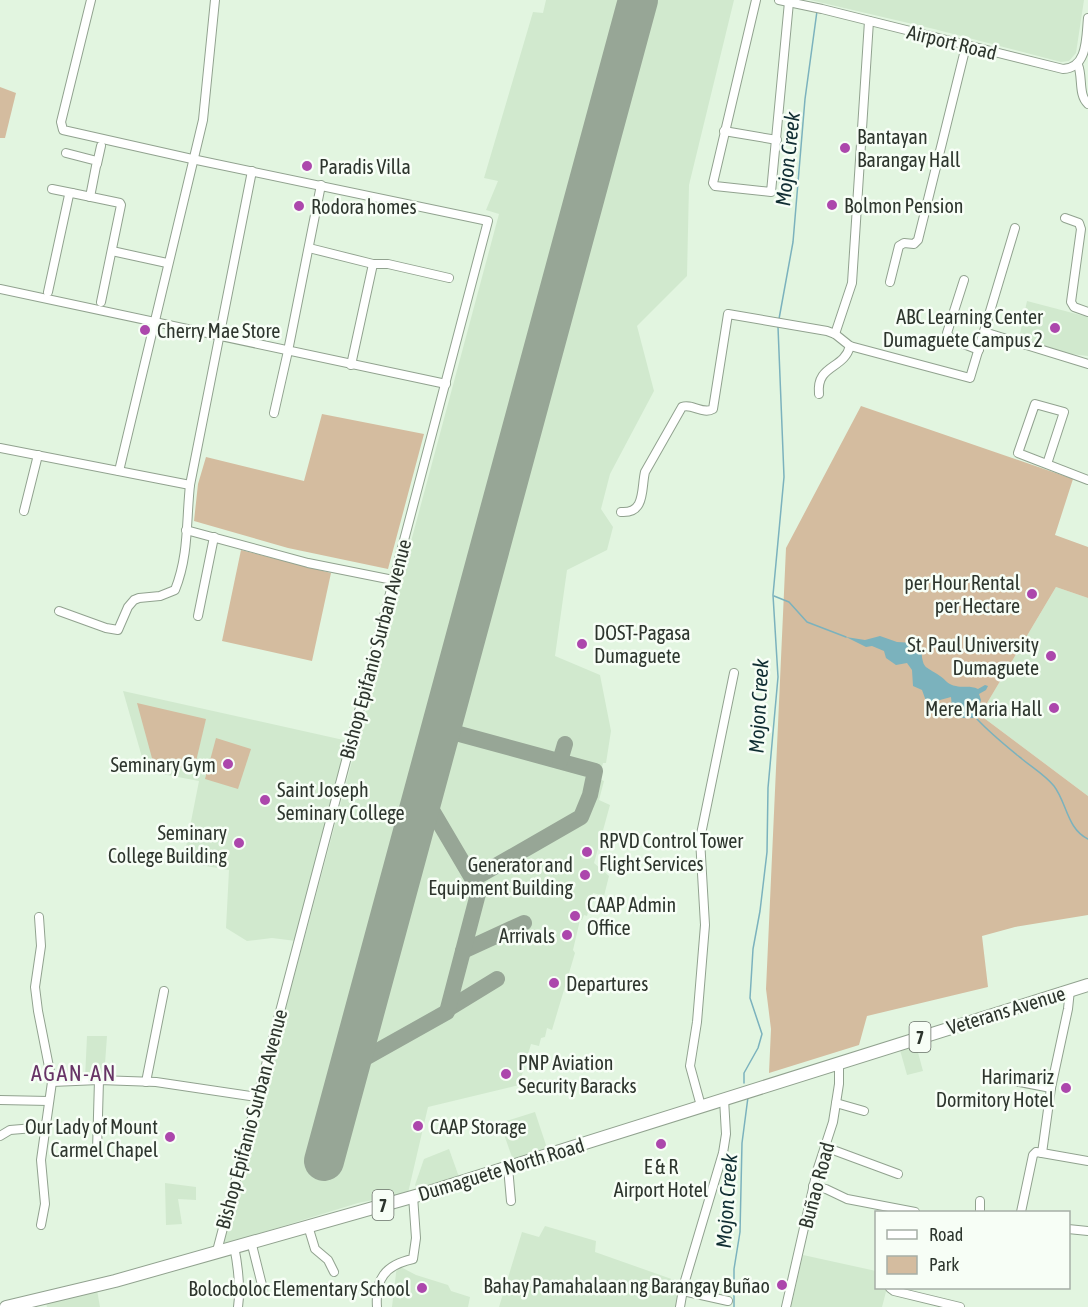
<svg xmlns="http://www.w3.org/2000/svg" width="1088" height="1307" viewBox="0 0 1088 1307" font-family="'Asap Condensed',sans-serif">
  <rect width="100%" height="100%" fill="#e2f5e0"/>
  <g fill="#d1e9ce">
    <polygon points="546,0 734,0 689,185 687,276 637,326 654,391 610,474 601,509 613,527 607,550 567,570 555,656 600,675 611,731 606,763 603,763 599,779 604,781 599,800 610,805 594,863 609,876 604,896 593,893 587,916 584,915 582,920 580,920 573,950 575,953 552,1030 547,1028 545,1037 541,1038 539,1046 531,1044 519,1085 428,1107 408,1193 358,1203 222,1245 499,214 486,210 498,181 484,178 533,12 543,13"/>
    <polygon points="810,0 1084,0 1076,53 1069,61 1061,62 934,29"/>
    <polygon points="1027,301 1088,317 1088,356 1071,354 1019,338"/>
    <polygon points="1056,587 1088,598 1088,796 980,715"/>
    <polygon points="123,691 348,741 296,941 272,938 247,941 226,928 229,870 183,862 199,781 146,771"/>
    <polygon points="87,1036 107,1036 104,1078 85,1078"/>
    <polygon points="916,1045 923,1071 907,1075 900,1050"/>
    <polygon points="535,1112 547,1148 513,1160 500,1123"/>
    <polygon points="449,1149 459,1177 418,1191 415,1185 424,1159"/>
    <polygon points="165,1183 196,1187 196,1200 178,1199 182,1224 166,1225"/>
    <polygon points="545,1226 596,1241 595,1252 680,1282 676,1307 499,1307 522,1232 539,1237"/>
    <polygon points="803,1255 876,1271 876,1288 887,1288 882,1307 791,1307"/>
    <polygon points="397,1265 416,1275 448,1285 451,1291 470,1297 468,1307 392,1307"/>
    <polygon points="97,1290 100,1307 47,1307 46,1303"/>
  </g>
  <g fill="#d4bc9f">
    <polygon points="0,87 16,93 5,138 0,138"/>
    <polygon points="861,406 1073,479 1055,535 1088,547 1088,598 1056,587 980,715 1088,796 1088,915 1015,927 982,936 988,987 867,1016 859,1045 769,1073 771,1029 766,989 786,548"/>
    <polygon points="322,414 424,434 388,569 288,548 194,521 198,484 206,457 304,481"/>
    <polygon points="241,550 331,573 312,661 222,641"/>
    <polygon points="137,703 206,719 194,770 153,762"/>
    <polygon points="216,738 251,749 238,789 205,779"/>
  </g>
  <path fill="#7bb2bd" d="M880 636 897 642 914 643 921 648C923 670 924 665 940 676 946 680 948 685 956 686 964 688 970 685 978 689L985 685 988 686 986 690 979 694 981 700 978 710 979 715 977 718C955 718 953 720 951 697L929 703 926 701 922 690 913 686 912 670 907 663 896 665 886 658 884 651 872 646 866 647 846 637 865 640Z"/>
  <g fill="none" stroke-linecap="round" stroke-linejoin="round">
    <g stroke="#7bb2bd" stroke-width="1.5">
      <polyline points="779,319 793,242 805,99 817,11"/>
      <polyline points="774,596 789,602 807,622 846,637"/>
      <path d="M977 719C991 734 1006 746 1022 759 1033 768 1045 775 1054 786 1067 803 1067 829 1088 839"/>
      <polyline points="744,1083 744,1073 758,1048 762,1034 750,998 753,949 760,911 767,852 768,788 778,677 773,595 784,477 778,327"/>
      <polyline points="734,1307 734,1269 740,1232 742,1143 748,1097"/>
    </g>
    <g stroke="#97a696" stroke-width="16">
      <polyline points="441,729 595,771 590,795 581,817 473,879"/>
      <polyline points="560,761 565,744"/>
      <polyline points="463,951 524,923"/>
      <polyline points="448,1009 497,979"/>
      <polyline points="349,1067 447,1012 479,890 423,795"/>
    </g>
    <polyline stroke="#97a696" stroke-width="40" points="324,1161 638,0"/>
    <defs>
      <g id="minor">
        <polyline points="91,0 61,122 63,130 192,159 488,221 217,1251"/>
        <polyline points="756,0 713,183 715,186 771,192 789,2"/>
        <path d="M779 0 822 9 1063 69C1088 68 1086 37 1088 18"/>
        <path d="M1078 65C1083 77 1078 95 1088 104"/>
        <polyline points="724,131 777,140"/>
        <polyline points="66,153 97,161 90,197"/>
        <polyline points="97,164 101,146"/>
        <polyline points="52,189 72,193"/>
        <polyline points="1065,218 1079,223 1081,229 1071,302 1074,307 1088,312"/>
        <polyline points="309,248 373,264 388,264 449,278"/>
        <polyline points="112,251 167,263"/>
        <polyline points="964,280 947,333 951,339 979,350"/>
        <polyline points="890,282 899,246 904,243 914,244 918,240 966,46"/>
        <polyline points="0,289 446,384"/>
        <polyline points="48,292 69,195 72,193 120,203 121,205 101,302"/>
        <polyline points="984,332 1088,364"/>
        <polyline points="835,334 852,283 869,21"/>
        <polyline points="351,365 373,264"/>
        <path d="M819 394C816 364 844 370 850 346"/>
        <polyline points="274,413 288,351 321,185"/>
        <polyline points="0,448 190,485"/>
        <polyline points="1047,464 1064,412 1035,404 1018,453 1088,480"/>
        <polyline points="119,471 203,120 215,0"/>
        <polyline points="24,511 38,455"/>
        <path d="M621 512C646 514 641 488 645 472L682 407C692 403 703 415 713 409L728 314 827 331 835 334 850 346 970 378 1015 228"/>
        <polyline points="186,530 308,563 393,580"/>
        <path d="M59 611 106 628 118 630 128 607 134 600 139 598 160 596 175 590C189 555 186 522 190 485L252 171"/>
        <polyline points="198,616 214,537"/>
        <polyline points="39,917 41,946 35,987 38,1011 52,1082 41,1160 45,1204 41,1225"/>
        <polyline points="1004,1079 1051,1088"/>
        <polyline points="52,1082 99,1080 156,1082 257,1097"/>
        <polyline points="146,1082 164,991"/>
        <polyline points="0,1100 49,1101"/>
        <polyline points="836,1103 864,1111"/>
        <polyline points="701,1106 690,1066 697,1022 705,925 700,839 734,673"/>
        <polyline points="0,1136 10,1130 46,1127"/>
        <polyline points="825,1147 898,1174"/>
        <polyline points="97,1151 99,1080"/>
        <polyline points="1042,1153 1088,1161"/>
        <polyline points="508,1167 511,1201"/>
        <polyline points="813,1186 826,1189 847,1199 915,1212"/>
        <polyline points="980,1201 980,1212"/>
        <polyline points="1021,1212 1033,1155 1036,1152 1042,1153 1051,1088 1068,1009 1070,990"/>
        <polyline points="308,1226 315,1249 328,1260 334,1272"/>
        <polyline points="1068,1229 1088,1231"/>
        <polyline points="251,1241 263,1289"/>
        <path d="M234 1246C238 1266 241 1286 238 1307"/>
        <polyline points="890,1288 894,1291 960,1307"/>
        <polyline points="683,1291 728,1301"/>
        <path d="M377 1307C375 1279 385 1265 413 1259L416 1238 413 1196"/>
        <polyline points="680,1307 684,1284 723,1153 726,1134 724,1099"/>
        <polyline points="786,1307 817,1171 833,1122 839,1084 839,1063"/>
      </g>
      <polyline id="highway" points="6,1307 115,1281 426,1193 1088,985"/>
    </defs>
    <use href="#minor" stroke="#91a28f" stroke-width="10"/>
    <use href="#highway" stroke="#91a28f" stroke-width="14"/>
    <use href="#minor" stroke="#fff" stroke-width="8"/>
    <use href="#highway" stroke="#fff" stroke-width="12"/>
  </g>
  <g fill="#ac47ac" stroke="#f7fef6" stroke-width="2">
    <circle cx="845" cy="148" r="6"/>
    <circle cx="307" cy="166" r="6"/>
    <circle cx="832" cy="205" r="6"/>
    <circle cx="299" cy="206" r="6"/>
    <circle cx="1055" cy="328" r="6"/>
    <circle cx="145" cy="330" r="6"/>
    <circle cx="1032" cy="594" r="6"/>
    <circle cx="582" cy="644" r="6"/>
    <circle cx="1051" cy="656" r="6"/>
    <circle cx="1054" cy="708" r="6"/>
    <circle cx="228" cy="764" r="6"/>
    <circle cx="265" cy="800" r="6"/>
    <circle cx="239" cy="843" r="6"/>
    <circle cx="587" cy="852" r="6"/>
    <circle cx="585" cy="875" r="6"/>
    <circle cx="575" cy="916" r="6"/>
    <circle cx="567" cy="935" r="6"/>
    <circle cx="554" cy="983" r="6"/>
    <circle cx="506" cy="1074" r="6"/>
    <circle cx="1066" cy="1088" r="6"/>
    <circle cx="418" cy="1126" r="6"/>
    <circle cx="170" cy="1137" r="6"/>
    <circle cx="661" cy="1144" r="6"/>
    <circle cx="782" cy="1285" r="6"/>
    <circle cx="422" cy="1288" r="6"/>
  </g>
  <g text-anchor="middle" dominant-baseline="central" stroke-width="5" stroke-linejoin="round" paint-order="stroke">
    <g fill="#f7fef6" stroke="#6a7169" stroke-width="1.5">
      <rect x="909.5" y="1022" width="21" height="30" rx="4.5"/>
      <rect x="372.5" y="1190" width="21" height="30" rx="4.5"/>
    </g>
    <g font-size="18" font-weight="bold" fill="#2d352d">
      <text x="920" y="1037">7</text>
      <text x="383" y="1205">7</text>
    </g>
    <g font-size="20" fill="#2d352d" stroke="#f7fef6">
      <text transform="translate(952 42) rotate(14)">Airport Road</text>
      <text transform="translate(375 649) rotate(-75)">Bishop Epifanio Surban Avenue</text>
      <text transform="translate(1006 1010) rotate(-17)">Veterans Avenue</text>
      <text transform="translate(251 1119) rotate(-75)">Bishop Epifanio Surban Avenue</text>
      <text transform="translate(501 1169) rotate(-17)">Dumaguete North Road</text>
      <text transform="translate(816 1185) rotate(-75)">Buñao Road</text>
    </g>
    <g font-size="20" fill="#2d352d" stroke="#f7fef6" text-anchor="start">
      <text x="857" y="136">Bantayan<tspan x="857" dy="23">Barangay Hall</tspan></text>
      <text x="319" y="166">Paradis Villa</text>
      <text x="844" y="205">Bolmon Pension</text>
      <text x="311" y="206">Rodora homes</text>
      <text x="1043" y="316" text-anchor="end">ABC Learning Center<tspan x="1043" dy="23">Dumaguete Campus 2</tspan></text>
      <text x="157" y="330">Cherry Mae Store</text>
      <text x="1020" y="582" text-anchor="end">per Hour Rental<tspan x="1020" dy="23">per Hectare</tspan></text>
      <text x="594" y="632">DOST-Pagasa<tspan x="594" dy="23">Dumaguete</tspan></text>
      <text x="1039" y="644" text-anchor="end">St. Paul University<tspan x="1039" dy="23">Dumaguete</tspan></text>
      <text x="1042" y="708" text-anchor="end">Mere Maria Hall</text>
      <text x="216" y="764" text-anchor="end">Seminary Gym</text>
      <text x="277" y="789">Saint Joseph<tspan x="277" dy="23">Seminary College</tspan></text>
      <text x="227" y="832" text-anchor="end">Seminary<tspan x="227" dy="23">College Building</tspan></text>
      <text x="599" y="840">RPVD Control Tower<tspan x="599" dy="23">Flight Services</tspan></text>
      <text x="573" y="864" text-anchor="end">Generator and<tspan x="573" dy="23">Equipment Building</tspan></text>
      <text x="587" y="904">CAAP Admin<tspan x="587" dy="23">Office</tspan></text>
      <text x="555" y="935" text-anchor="end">Arrivals</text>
      <text x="566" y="983">Departures</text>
      <text x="518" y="1062">PNP Aviation<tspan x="518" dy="23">Security Baracks</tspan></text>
      <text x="1054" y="1076" text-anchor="end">Harimariz<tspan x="1054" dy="23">Dormitory Hotel</tspan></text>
      <text x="158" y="1126" text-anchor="end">Our Lady of Mount<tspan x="158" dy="23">Carmel Chapel</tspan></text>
      <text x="430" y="1126">CAAP Storage</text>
      <text x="661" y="1166" text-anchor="middle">E &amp; R<tspan x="661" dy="23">Airport Hotel</tspan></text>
      <text x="770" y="1285" text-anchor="end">Bahay Pamahalaan ng Barangay Buñao</text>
      <text x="410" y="1288" text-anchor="end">Bolocboloc Elementary School</text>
    </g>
    <g font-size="21" font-style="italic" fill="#112e33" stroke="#f7fef6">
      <text transform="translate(787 159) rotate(-84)">Mojon Creek</text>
      <text transform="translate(758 706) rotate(-87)">Mojon Creek</text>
      <text transform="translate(726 1201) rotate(-86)">Mojon Creek</text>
    </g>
    <g font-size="22" letter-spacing="1.5" fill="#673466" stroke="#f7fef6">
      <text x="74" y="1073">AGAN-AN</text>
    </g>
  </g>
  <rect x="875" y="1211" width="195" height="78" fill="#f7fef6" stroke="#a6aea6" stroke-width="1.5"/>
  <rect x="887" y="1230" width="30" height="9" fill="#ffffff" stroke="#a6aea6" stroke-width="1.5"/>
  <text x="929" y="1241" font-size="18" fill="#2d352d">Road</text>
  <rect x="887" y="1256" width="30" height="18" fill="#d4bc9f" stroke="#a6aea6" stroke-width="1.5"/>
  <text x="929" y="1271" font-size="18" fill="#2d352d">Park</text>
</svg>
